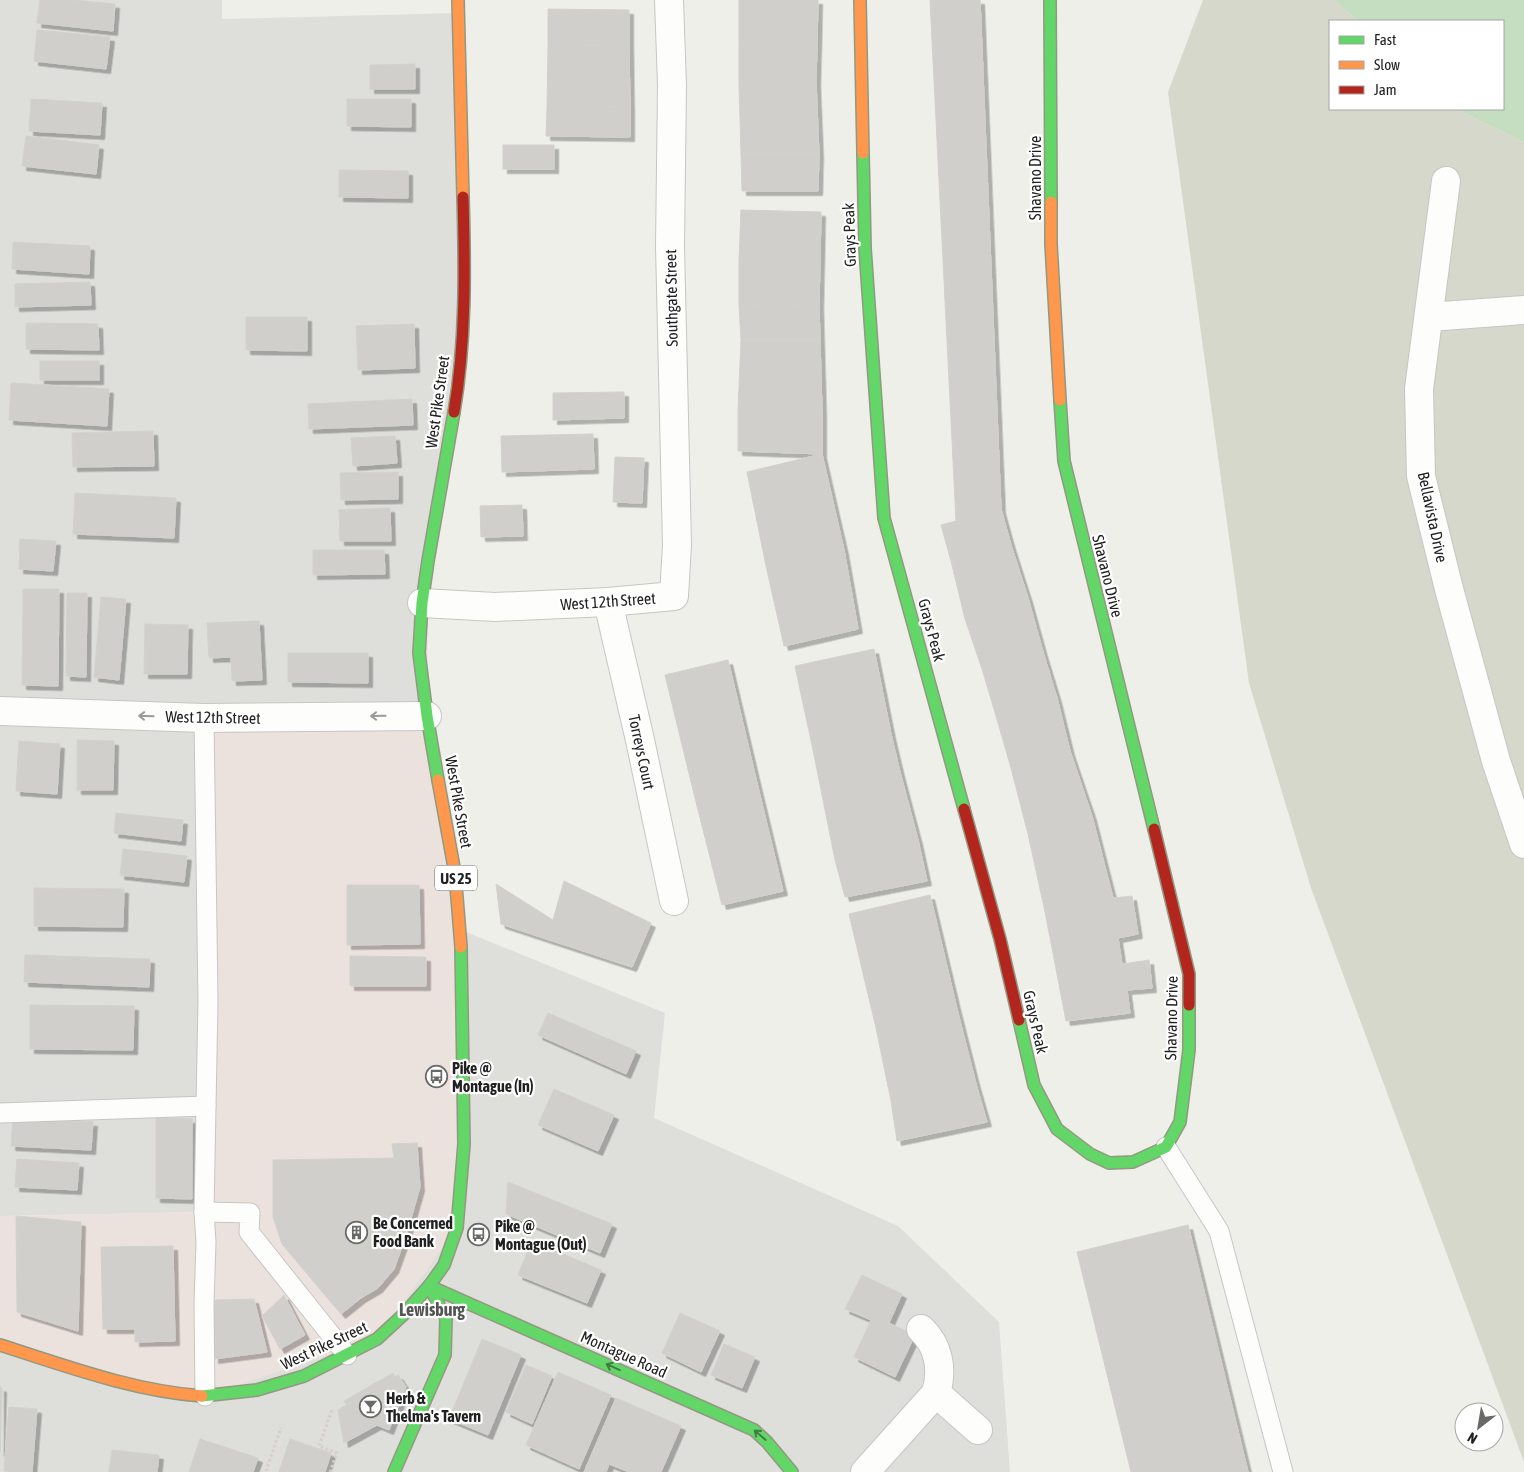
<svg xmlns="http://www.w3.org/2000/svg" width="1524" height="1472" viewBox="0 0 1524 1472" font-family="'Asap Condensed',sans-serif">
  <defs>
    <filter id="shadow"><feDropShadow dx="4.5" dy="4.5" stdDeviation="0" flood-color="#0004"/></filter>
  </defs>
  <rect width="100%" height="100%" fill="#efefea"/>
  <g fill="#dededb">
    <polygon points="0,0 222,0 222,19 458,13 465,269 428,561 427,716 204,1212 0,1216"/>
    <polygon points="461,930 665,1013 654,1118 898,1226 999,1322 1010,1472 0,1472 0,1345 109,1379"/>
  </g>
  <polygon fill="#ece2dd" points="427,716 455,873 457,1228 377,1339 205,1396 0,1345 0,1216 204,1212 204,718"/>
  <polygon fill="#d6d8cc" points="1203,0 1334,0 1358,21 1330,21 1330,109 1459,109 1464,113 1524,142 1524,1462 1311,888 1249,683 1168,92"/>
  <polygon fill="#c5ddc1" points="1334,0 1524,0 1524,142 1464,113 1459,109 1503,109 1503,21 1358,21"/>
  <g fill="#d0cfcb" stroke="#d2d1cb" filter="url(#shadow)">
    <polygon points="40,0 73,0 115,4 113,31 37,23"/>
    <polygon points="739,0 818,0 817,46 739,45"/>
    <polygon points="930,0 980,0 1001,509 956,521"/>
    <polygon points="548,9 629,10 629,46 548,45"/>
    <polygon points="37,30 110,37 106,69 34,61"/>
    <polygon points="548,45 629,46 630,107 547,105"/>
    <polygon points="739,45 817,46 816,81 739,84"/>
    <polygon points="415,64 415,89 370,89 370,65"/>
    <polygon points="816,81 819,154 741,154 739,84"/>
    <polygon points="31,99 102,103 100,135 29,131"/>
    <polygon points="347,99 411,99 411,127 347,126"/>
    <polygon points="547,105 630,107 630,137 546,136"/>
    <polygon points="26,136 99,145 96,174 22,166"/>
    <rect x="503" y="145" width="51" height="24"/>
    <polygon points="741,154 819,154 818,191 742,191"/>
    <polygon points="339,170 408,171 408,198 339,197"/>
    <polygon points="741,210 821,212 820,262 739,260"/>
    <polygon points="13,242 90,246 89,274 12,269"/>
    <polygon points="739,260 820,262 819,304 739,306"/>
    <polygon points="90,282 91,305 15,307 15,284"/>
    <polygon points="819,304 820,340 741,340 739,306"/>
    <polygon points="246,317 307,317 307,351 246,350"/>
    <polygon points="26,323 98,324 99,350 26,349"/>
    <polygon points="414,324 415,368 358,370 356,326"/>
    <polygon points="741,340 820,340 822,411 738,409"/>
    <rect x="40" y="361" width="59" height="19"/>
    <polygon points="11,383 109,389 107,426 9,420"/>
    <polygon points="624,392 624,418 553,420 553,393"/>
    <polygon points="412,399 413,425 309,429 308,404"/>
    <polygon points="738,409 822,411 822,454 738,451"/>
    <polygon points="153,431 154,466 73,467 72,433"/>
    <polygon points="593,434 594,469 502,472 501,436"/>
    <polygon points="395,436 397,463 353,466 351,438"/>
    <polygon points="822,454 844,550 766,566 747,472"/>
    <polygon points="615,457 644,458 642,503 613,502"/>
    <polygon points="398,472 398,499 341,500 340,473"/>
    <polygon points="75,493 176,498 174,538 73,534"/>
    <polygon points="522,505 523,536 481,537 480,506"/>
    <polygon points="390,508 391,541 340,541 339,510"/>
    <polygon points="1001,509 1011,545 951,561 941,525"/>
    <polygon points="20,539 56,541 53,571 19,569"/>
    <polygon points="1011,545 1028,598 965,619 951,561"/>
    <polygon points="313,550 384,550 385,574 313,575"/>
    <polygon points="844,550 858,629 784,646 766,566"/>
    <polygon points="23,589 59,589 58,686 22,685"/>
    <polygon points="67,593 87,593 86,677 66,676"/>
    <polygon points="101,597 126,599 119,680 94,677"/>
    <polygon points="1028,598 1043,652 982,669 965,619"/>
    <polygon points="259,621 262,680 232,681 231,657 209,658 207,623"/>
    <polygon points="145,624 188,625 187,674 144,674"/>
    <polygon points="874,649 891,734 813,750 795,666"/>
    <polygon points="1043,652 1057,698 996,716 982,669"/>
    <polygon points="288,653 368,653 368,683 288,682"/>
    <polygon points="728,660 756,779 694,794 665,675"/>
    <polygon points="1057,698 1070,751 1011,768 996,716"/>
    <polygon points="891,734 900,772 821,790 813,750"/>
    <polygon points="77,740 114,741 113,790 77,790"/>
    <polygon points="19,741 60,744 57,794 16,791"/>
    <polygon points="1070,751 1092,816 1028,834 1011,768"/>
    <polygon points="900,772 918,840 835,860 821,790"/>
    <polygon points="756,779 783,891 722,905 694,794"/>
    <polygon points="116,813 183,820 181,841 114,833"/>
    <polygon points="1092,816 1113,898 1045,912 1028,834"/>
    <polygon points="918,840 927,881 845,897 835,860"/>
    <polygon points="123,849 187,856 184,882 120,875"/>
    <polygon points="564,881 651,923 632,967 501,924 496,884 553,920"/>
    <polygon points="347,885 419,885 420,944 347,945"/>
    <polygon points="34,888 124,889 123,927 34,926"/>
    <polygon points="930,895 957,1009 876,1028 849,914"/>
    <polygon points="1132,896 1138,934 1118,938 1122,964 1057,974 1045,912 1113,898"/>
    <polygon points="25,955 150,959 149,987 24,982"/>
    <polygon points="350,956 426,957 426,986 350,986"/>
    <polygon points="1149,960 1152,988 1127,990 1130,1013 1066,1021 1057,974"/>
    <polygon points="30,1005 134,1006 133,1050 30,1049"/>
    <polygon points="957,1009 976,1084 891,1101 876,1028"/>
    <polygon points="548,1013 636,1051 626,1074 538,1035"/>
    <polygon points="976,1084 987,1122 897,1141 891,1101"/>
    <polygon points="554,1089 614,1115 598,1151 538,1125"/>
    <polygon points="156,1118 192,1119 192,1199 156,1198"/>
    <polygon points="13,1119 93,1122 91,1150 11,1146"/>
    <polygon points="417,1143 418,1159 394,1158 392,1144"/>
    <polygon points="394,1158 418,1159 420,1187 406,1236 394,1269 378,1288 361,1298 302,1227 282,1244 273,1217 273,1160"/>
    <polygon points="17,1159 79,1163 77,1190 15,1187"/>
    <polygon points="508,1182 612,1224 600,1253 506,1214"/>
    <polygon points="16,1216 81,1222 78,1331 17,1312"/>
    <polygon points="1188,1225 1248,1472 1131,1472 1077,1252"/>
    <polygon points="302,1227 361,1298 341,1314 282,1244"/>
    <polygon points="532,1241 601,1270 587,1303 518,1275"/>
    <polygon points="173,1246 175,1341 135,1342 135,1329 103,1329 101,1247"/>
    <polygon points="862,1275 902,1294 889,1323 915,1335 895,1377 854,1357 871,1320 845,1309"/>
    <polygon points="284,1295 305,1335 280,1349 262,1316"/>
    <polygon points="254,1299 267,1352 214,1359 215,1300"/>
    <polygon points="680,1313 720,1331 701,1372 662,1353"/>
    <polygon points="482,1339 521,1355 488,1435 449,1419"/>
    <polygon points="724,1344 755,1357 742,1388 711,1375"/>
    <polygon points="526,1365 552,1376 532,1424 506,1412"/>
    <polygon points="558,1372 611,1395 579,1469 526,1445"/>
    <polygon points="393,1373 395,1377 347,1405 344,1401"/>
    <polygon points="398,1375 406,1387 389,1430 377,1425 344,1443 338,1410"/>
    <polygon points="0,1387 2,1388 0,1452"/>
    <polygon points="616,1398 681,1426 661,1472 629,1472 609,1464 606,1472 584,1472"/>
    <polygon points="9,1407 37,1409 32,1472 4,1471"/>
    <polygon points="200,1439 258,1458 253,1472 189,1472"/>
    <polygon points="290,1439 331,1453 325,1472 279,1472"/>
    <polygon points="112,1450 159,1455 157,1472 109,1472"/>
  </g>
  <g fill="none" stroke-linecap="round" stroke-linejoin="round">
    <defs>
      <g id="lane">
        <polyline points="204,718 208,1001 204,1212 206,1242 204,1303 205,1396"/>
        <polyline points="0,1113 206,1106"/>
        <polyline points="1166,1147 1219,1231 1283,1472"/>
        <polyline points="204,1212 250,1213 249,1232 347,1355"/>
      </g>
      <g id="street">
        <polyline points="1446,181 1419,389 1421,476 1449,589 1496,761 1524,844"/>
        <polyline points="1429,317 1524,310"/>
        <polyline points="608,602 640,740 674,901"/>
        <polyline points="422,603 495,607 608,602 674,596 677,545 670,246 672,85 669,0"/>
        <polyline points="0,711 204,718 427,716"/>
        <polyline points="936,1393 978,1430"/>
        <path d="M865 1472 936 1393C943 1370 939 1346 921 1329"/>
      </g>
      <g id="fast">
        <polyline points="1050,0 1051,202"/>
        <polyline points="863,153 865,248 884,518 964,809"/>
        <polyline points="1060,400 1064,461 1154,829"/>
        <polyline points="438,780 427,716 419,653 422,603 428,561 454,412"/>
        <polyline points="1019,1020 1034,1085 1057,1129 1090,1154 1109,1163 1133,1162 1166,1147 1180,1122 1189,1050 1189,1005"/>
        <polyline points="429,1286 754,1430 767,1442 792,1472"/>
        <polyline points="202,1396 257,1390 304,1376 377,1339 403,1315 429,1286 444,1265 457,1228 464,1144 461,947"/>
        <polyline points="394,1472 445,1355 446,1318 429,1286"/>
      </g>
      <g id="slow">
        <polyline points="458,0 463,197"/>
        <polyline points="860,0 863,153"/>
        <polyline points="1051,202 1051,244 1060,400"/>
        <polyline points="438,780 455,873 461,947"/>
        <path d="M0 1345C66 1366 133 1391 202 1396"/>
      </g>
      <g id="jam">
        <path d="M454 412C466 342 465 269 463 197"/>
        <polyline points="964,809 1000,939 1019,1020"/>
        <polyline points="1154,829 1189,974 1189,1005"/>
      </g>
    </defs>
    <use href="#lane" stroke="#c6c6c4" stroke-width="21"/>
    <use href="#street" stroke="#c6c6c4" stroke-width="30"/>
    <use href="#fast" stroke="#929982" stroke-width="14"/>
    <use href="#slow" stroke="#929982" stroke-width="14"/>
    <use href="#jam" stroke="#929982" stroke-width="14"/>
    <g stroke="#d7ceca" stroke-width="3" stroke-dasharray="2.5 2.5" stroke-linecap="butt">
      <polyline points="266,1471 281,1428"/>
      <polyline points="330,1472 337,1453 319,1446 332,1410"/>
    </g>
    <use href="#lane" stroke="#fdfdfc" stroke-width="19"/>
    <use href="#street" stroke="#fdfdfc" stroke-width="28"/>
    <use href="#fast" stroke="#63d668" stroke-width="11"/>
    <use href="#slow" stroke="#ff974d" stroke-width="11"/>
    <use href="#jam" stroke="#b3261e" stroke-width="11"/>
  </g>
  <defs><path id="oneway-shaft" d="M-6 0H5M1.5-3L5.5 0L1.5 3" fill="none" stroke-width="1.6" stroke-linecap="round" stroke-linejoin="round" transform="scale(1.25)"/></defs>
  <g stroke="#9a9a99">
    <use href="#oneway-shaft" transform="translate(146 716) rotate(-178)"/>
    <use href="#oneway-shaft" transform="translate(378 716) rotate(179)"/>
  </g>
  <g stroke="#427c44">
    <use href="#oneway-shaft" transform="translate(613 1367) rotate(-156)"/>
    <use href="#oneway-shaft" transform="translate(760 1435) rotate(-139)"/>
  </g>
  <defs>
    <symbol id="bus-ring" viewBox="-11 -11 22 22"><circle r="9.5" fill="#fff" stroke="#696967" stroke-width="1.5"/><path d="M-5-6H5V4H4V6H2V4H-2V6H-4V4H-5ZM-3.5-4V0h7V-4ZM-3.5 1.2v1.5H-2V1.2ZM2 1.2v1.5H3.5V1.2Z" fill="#696967"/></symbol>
    <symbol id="building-ring" viewBox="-11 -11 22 22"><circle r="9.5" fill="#fff" stroke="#696967" stroke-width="1.5"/><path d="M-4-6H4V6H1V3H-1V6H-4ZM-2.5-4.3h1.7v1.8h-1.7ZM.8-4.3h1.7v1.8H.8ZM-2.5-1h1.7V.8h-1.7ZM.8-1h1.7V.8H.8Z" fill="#696967"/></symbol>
    <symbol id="bar-ring" viewBox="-11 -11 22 22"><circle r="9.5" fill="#fff" stroke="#696967" stroke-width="1.5"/><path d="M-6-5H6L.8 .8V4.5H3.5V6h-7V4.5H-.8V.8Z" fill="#696967"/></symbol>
  </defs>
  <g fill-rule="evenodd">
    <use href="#bus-ring" x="424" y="1064" width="25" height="25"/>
    <use href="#building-ring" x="344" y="1220" width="25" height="25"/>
    <use href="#bus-ring" x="466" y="1222" width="25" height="25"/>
    <use href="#bar-ring" x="358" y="1394" width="25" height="25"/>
  </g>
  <g text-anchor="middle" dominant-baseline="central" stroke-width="4.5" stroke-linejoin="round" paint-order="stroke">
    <rect fill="#fff" stroke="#646464" stroke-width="1" x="435" y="865.5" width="42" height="25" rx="4"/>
    <g font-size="15" font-weight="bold" fill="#212121">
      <text x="456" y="878">US 25</text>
    </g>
    <g font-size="16" fill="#212121" stroke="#fff">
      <text transform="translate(1035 178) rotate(-90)">Shavano Drive</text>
      <text transform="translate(849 235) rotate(-92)">Grays Peak</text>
      <text transform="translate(671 298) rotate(-91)">Southgate Street</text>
      <text transform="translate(437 402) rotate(-82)">West Pike Street</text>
      <text transform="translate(1433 517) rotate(78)">Bellavista Drive</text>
      <text transform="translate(1108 576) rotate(76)">Shavano Drive</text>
      <text transform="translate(608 601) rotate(-4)">West 12th Street</text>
      <text transform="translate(932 630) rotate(75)">Grays Peak</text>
      <text transform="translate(213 717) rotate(1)">West 12th Street</text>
      <text transform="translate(642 752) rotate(78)">Torreys Court</text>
      <text transform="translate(459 802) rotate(80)">West Pike Street</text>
      <text transform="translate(1171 1018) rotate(-89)">Shavano Drive</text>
      <text transform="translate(1036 1022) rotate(77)">Grays Peak</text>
      <text transform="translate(324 1345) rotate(-25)">West Pike Street</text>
      <text transform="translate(624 1354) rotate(24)">Montague Road</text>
    </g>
    <g font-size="16" font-weight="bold" fill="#212121" stroke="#fff" text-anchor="start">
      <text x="452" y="1068">Pike @<tspan x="452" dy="18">Montague (In)</tspan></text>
      <text x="373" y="1223">Be Concerned<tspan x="373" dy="18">Food Bank</tspan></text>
      <text x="495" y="1226">Pike @<tspan x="495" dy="18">Montague (Out)</tspan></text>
      <text x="386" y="1398">Herb &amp;<tspan x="386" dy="18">Thelma's Tavern</tspan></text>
    </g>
    <g font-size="18" font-weight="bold" fill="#545454" stroke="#fff">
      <text x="432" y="1309">Lewisburg</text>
    </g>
  </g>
  <rect x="1329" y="20" width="175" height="90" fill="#ffffff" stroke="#a6a6a6"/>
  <rect x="1339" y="36" width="25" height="8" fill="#63d668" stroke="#a6a6a6"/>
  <text x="1374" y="45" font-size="15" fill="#212121">Fast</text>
  <rect x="1339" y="61" width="25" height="8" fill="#ff974d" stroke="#a6a6a6"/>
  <text x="1374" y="70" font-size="15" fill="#212121">Slow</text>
  <rect x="1339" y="86" width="25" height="8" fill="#b3261e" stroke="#a6a6a6"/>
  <text x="1374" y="95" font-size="15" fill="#212121">Jam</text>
  <g transform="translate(1479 1427) rotate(211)"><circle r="24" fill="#ffffff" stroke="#a6a6a6"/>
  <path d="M0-4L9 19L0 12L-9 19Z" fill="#696967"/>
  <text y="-8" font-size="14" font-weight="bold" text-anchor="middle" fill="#212121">N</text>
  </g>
</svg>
